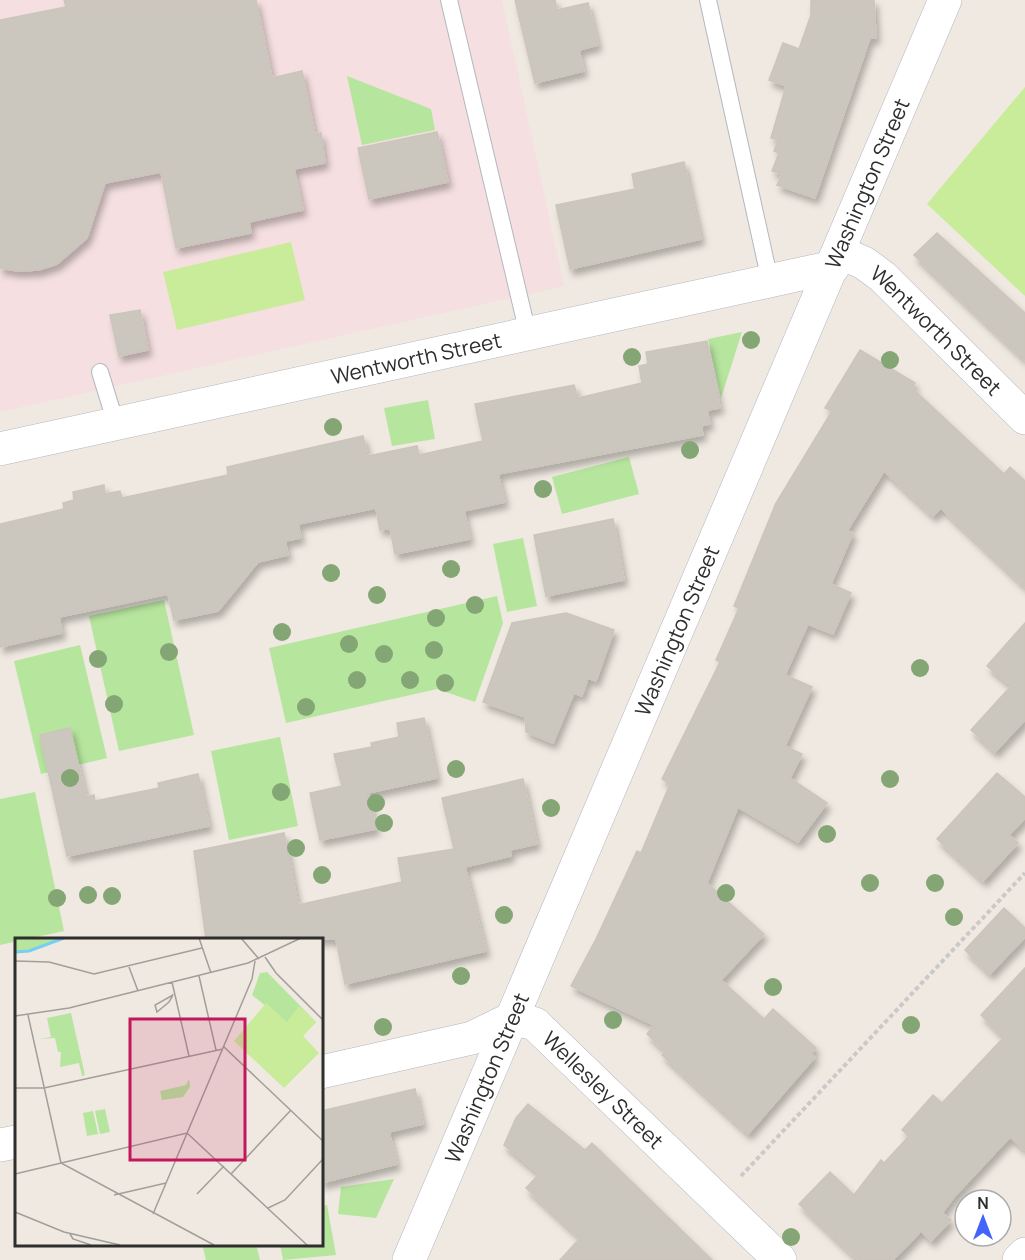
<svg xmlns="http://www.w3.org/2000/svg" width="1025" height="1260" viewBox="0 0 1025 1260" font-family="Manrope,sans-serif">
  <defs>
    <filter id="shadow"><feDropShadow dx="3.5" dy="6" stdDeviation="3" flood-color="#0004"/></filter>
  </defs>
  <rect width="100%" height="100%" fill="#efe9e1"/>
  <polygon fill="#f5dfe0" points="0,0 502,0 564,286 0,412"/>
  <g fill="#b6e59e">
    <polygon points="347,76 431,109 435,130 362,145"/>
    <polygon points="742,332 721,398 708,339"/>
    <polygon points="428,400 435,439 392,446 384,408"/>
    <polygon points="629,457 639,494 562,514 552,477"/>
    <polygon points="523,538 537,606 507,612 493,544"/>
    <polygon points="497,596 503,623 475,702 437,689 286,723 269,648"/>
    <polygon points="164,600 194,735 119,751 89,616"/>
    <polygon points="80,645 107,758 41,774 14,661"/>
    <polygon points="280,737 298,826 229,840 211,751"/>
    <polygon points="35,792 64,931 0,945 0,799"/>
    <polygon points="394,1179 376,1218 338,1214 341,1187"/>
    <polygon points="327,1205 336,1255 283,1260 280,1244 321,1244 321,1206"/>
    <polygon points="202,1244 256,1244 260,1260 206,1260"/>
  </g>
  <g fill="#c9ec9a">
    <polygon points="1025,87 1025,296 927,204"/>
    <polygon points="291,242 305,300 177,330 163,272"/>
  </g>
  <g fill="#cbc7bf" stroke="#cbc5ba" stroke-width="1.5" filter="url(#shadow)">
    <polygon points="64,0 256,0 272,78 302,71 315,135 321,133 325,163 294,169 303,210 249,222 251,233 176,248 161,172 105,183 87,238 57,264 39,270 18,271 0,268 0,20 66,7"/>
    <polygon points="515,0 555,0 557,10 588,3 598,45 579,50 584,71 535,83"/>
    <polygon points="811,0 874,0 876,38 870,38 815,198 777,185 782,174 772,171 779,153 774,151 778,140 771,138 786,86 769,80 783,43 799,49 811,15"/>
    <polygon points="437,132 448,182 369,199 358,148"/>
    <polygon points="684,162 701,239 570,269 556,205 635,189 632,174"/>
    <polygon points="937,233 1025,313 1025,360 914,255"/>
    <polygon points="140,310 148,350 119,356 110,315"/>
    <polygon points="707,341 720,408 707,410 710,424 701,426 703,435 498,474 505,502 464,511 470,539 395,554 390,528 380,530 376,508 298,524 301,538 285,541 288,555 258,562 218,611 174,620 168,594 59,617 62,633 0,647 0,524 64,509 63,503 74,500 73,492 104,485 105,494 120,491 122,498 228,475 227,467 363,436 368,456 417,446 419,455 483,441 475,404 574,385 578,398 642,383 639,366 648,364 646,352"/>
    <polygon points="860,350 915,383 912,388 1004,474 1010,467 1025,481 1025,587 941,508 933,516 884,471 847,531 853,533 831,584 851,593 833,634 808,624 785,675 812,687 785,746 802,754 790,778 827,803 798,842 738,807 707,883 764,934 721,980 764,1019 773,1009 816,1048 811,1053 815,1057 748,1134 662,1055 665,1051 647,1034 654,1025 571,986 596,939 637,851 641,853 670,784 662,779 720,662 716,660 739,608 734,606 776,503 832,411 825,408"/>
    <polygon points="613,519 624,580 546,596 534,535"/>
    <polygon points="566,613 614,630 596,681 588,678 582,696 574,693 553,743 526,732 525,717 483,702 512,623"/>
    <polygon points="1025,623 1025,720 995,752 971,730 1011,686 987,666"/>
    <polygon points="424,718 437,778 368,793 376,829 320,840 310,793 342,786 334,754 372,747 371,743 399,737 397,723"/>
    <polygon points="70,728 86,797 94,795 95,801 159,788 158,783 198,774 209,826 67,856 40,735"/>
    <polygon points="997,773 1025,797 1025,818 1009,835 1018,843 983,881 937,839"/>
    <polygon points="523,779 537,844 510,850 511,856 465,867 486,951 345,984 336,939 206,939 194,851 284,833 298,905 402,882 398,858 454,849 442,798"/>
    <polygon points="1004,908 1025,928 1025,937 990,974 965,950"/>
    <polygon points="1025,968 1025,1150 1010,1137 954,1197 942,1213 951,1220 931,1241 921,1231 893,1260 858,1260 799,1204 830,1172 854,1195 881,1160 884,1163 909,1136 902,1130 933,1095 942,1103 1004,1037 981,1015"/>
    <polygon points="415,1089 423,1124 389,1132 397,1164 321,1183 321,1111"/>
    <polygon points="528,1104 585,1150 592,1143 712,1260 560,1260 580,1238 526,1188 539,1174 504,1145 516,1118"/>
  </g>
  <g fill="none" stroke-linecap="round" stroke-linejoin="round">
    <defs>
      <g id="lane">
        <polyline points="449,0 528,334"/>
        <polyline points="708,0 770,281"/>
        <polyline points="100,372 116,424"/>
      </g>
      <g id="street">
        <path id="s1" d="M839 252 864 263 883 277 1025 418"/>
        <path id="s2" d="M0 449 833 267"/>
        <path id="s3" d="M321 1072 472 1038 513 1018 535 1024 780 1260"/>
        <polyline points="0,1145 16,1142"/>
        <path id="s4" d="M409 1260 945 0"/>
        <polyline points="1019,1260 1025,1254"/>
      </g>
    </defs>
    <use href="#lane" stroke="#b4b7c1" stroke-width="18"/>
    <use href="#street" stroke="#b4b7c1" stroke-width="34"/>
    <polyline stroke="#c9c9c9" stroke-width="4" stroke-dasharray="4.5 3" stroke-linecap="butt" points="741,1176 1025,873"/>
    <use href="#lane" stroke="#fff" stroke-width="16"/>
    <use href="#street" stroke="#fff" stroke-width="33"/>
  </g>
  <g fill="#84a574">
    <circle cx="751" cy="340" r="9"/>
    <circle cx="632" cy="357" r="9"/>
    <circle cx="890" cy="360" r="9"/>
    <circle cx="333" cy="427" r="9"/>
    <circle cx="690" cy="450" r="9"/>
    <circle cx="543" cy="489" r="9"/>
    <circle cx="451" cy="569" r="9"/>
    <circle cx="331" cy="573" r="9"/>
    <circle cx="377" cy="595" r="9"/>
    <circle cx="475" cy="605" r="9"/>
    <circle cx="436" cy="618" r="9"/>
    <circle cx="282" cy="632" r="9"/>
    <circle cx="349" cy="644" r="9"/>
    <circle cx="434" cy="650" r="9"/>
    <circle cx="169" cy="652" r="9"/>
    <circle cx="384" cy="654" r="9"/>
    <circle cx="98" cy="659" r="9"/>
    <circle cx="920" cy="668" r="9"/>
    <circle cx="357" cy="680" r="9"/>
    <circle cx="410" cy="680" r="9"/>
    <circle cx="445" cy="683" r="9"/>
    <circle cx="114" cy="704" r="9"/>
    <circle cx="306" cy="707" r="9"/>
    <circle cx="456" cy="769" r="9"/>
    <circle cx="70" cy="778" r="9"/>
    <circle cx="890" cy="779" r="9"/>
    <circle cx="281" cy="792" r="9"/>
    <circle cx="376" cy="803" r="9"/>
    <circle cx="551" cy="808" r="9"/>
    <circle cx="384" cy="823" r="9"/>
    <circle cx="827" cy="834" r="9"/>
    <circle cx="296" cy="848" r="9"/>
    <circle cx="322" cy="875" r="9"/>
    <circle cx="870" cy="883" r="9"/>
    <circle cx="935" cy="883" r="9"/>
    <circle cx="726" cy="893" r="9"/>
    <circle cx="88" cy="895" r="9"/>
    <circle cx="112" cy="896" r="9"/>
    <circle cx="57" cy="898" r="9"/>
    <circle cx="504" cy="915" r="9"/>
    <circle cx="954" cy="917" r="9"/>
    <circle cx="461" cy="976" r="9"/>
    <circle cx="773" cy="987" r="9"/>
    <circle cx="613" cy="1020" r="9"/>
    <circle cx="911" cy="1025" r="9"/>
    <circle cx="383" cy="1027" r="9"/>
    <circle cx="791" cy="1237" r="9"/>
  </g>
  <g text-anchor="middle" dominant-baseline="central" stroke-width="6" stroke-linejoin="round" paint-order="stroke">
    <g font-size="21" fill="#2e2e2e" stroke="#fff">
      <text stroke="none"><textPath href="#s4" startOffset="1170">Washington Street</textPath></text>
      <text stroke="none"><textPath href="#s1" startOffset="126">Wentworth Street</textPath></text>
      <text stroke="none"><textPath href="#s2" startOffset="426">Wentworth Street</textPath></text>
      <text stroke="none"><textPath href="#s4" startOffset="684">Washington Street</textPath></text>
      <text stroke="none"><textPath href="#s4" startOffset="198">Washington Street</textPath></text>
      <text stroke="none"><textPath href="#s3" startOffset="318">Wellesley Street</textPath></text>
    </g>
  </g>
  <g transform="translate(15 938)">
    <rect width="308" height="308" fill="#efe9e1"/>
    <path d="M0 0H49L8 14H0ZM252 34 301 84 288 98 237 57 245 35ZM56 75 70 137 67 138 64 125 45 129 46 114H43L40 100 24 101 36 99 32 80ZM174 141 175 149 168 159 147 162 145 153 171 147ZM90 171 95 194 85 196 80 173ZM78 173 83 196 72 198 68 175Z" fill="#b6e59e"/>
    <path d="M251 65 272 84 284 68 301 84 288 98 304 115 269 150 219 103Z" fill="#c9ec9a"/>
    <path fill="none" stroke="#75cff0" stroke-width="3" d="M0 14 14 13 49 0"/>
    <path fill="none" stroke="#a29e99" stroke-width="1.5" d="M184 0 196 35M226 0 244 21M250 19 261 35 308 82M0 23 34 24 79 36 187 10M114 29 123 53M184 38 201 112M157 44 174 118M158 57 140 67 142 74 154 64 157 59 158 56M13 77 46 225 199 307M0 78 54 70 233 25 286 0M209 109 308 203M0 150H29L208 111M0 236 172 195 292 307M216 236 276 172M182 256 209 228M99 257 151 245M253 270 270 262 308 221M0 274 49 294 105 307M138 276 237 41 240 23M55 296 58 301 76 307"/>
    <path fill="#c2185b" fill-opacity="0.15" stroke="#c2185b" stroke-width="3" d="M115 81H230V222H115Z"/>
    <rect width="308" height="308" fill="none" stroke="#2e2e2e" stroke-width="3"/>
  </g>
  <g transform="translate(983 1218)"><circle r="28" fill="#ffffff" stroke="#ababab" stroke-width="1.5"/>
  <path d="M0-4.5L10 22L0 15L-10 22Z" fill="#4264fb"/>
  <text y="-9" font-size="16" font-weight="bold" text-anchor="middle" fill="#2e2e2e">N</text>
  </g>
</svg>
